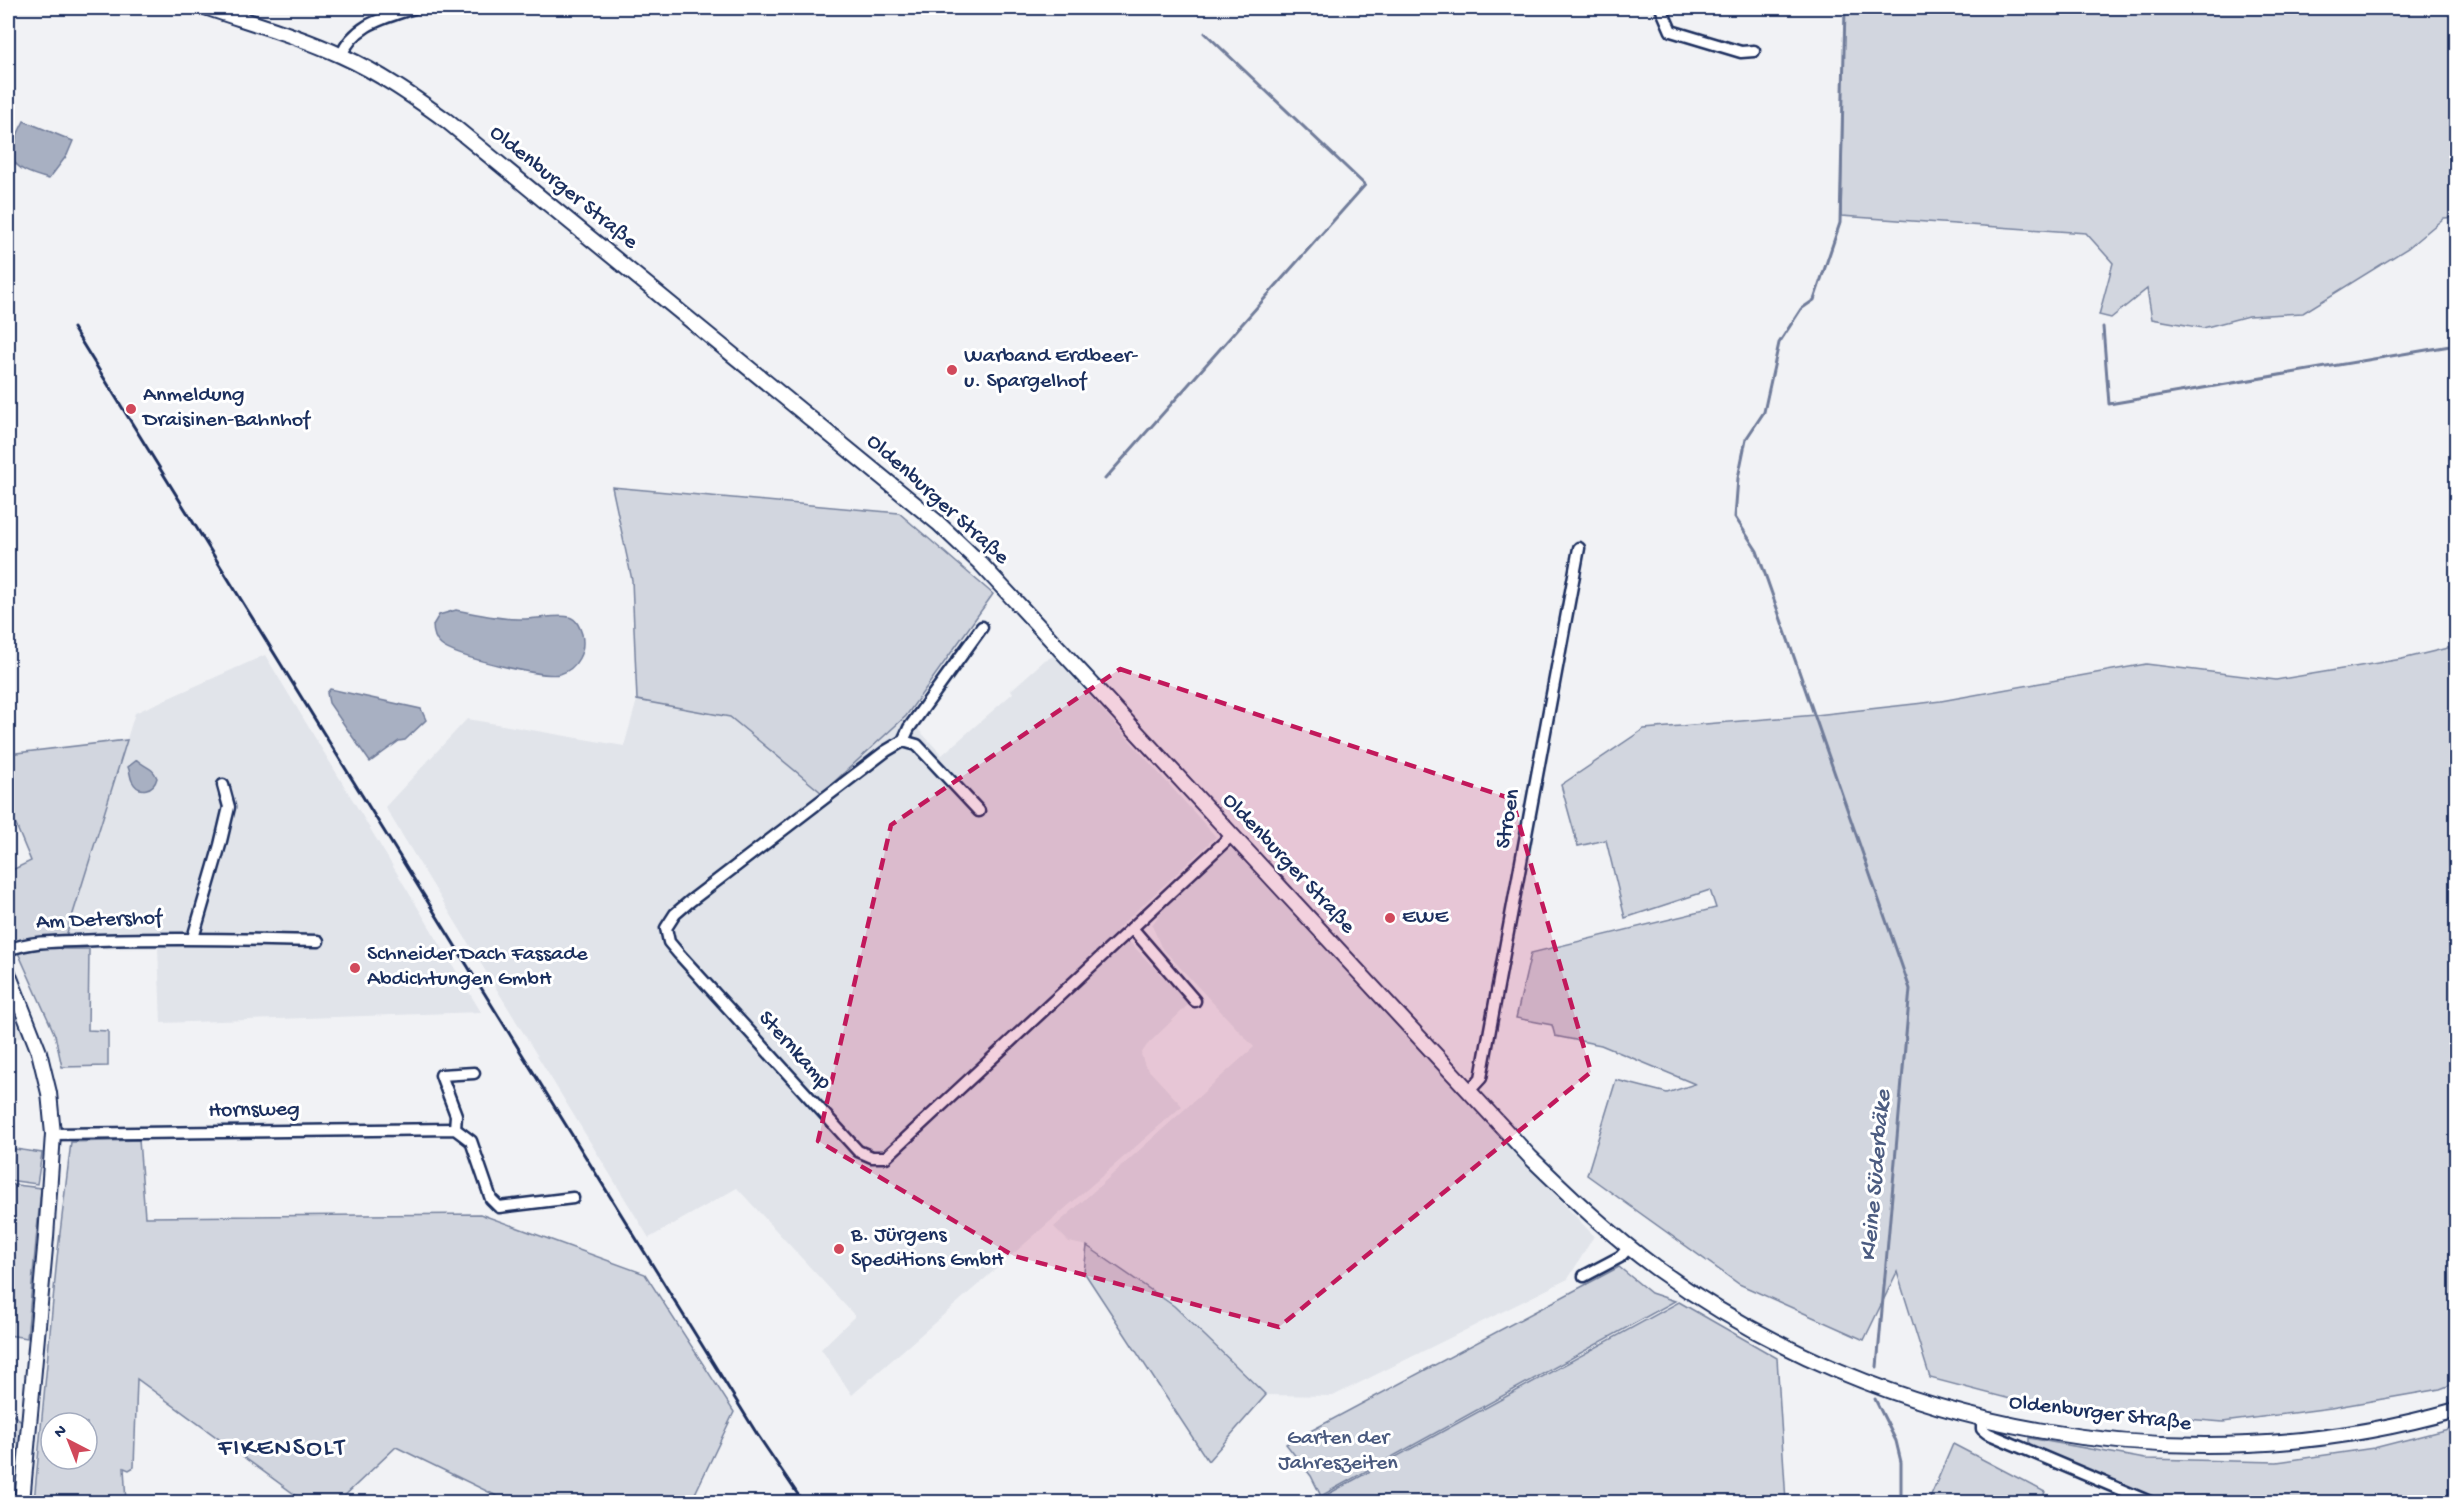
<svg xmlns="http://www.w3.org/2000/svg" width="2464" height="1510" viewBox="0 0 2464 1510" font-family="'Gochi Hand',sans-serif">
  <rect width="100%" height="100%" fill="#f1f2f5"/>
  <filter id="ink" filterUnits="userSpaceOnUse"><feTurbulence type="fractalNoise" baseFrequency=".0167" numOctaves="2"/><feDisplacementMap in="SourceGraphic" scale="12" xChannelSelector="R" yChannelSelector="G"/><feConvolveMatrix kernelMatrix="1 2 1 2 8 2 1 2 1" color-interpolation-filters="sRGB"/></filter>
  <g filter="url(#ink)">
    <g fill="#e1e4ea">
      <polygon points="265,655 481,1012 161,1023 158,948 62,949 135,713"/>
      <polygon points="1054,656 1216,837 1117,929 1189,1004 1147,1045 1141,1054 1145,1066 1182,1106 852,1395 821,1349 855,1316 737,1188 649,1238 385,807 467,719 624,746 637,700 730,717 822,793 906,716 942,755 1013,693 1011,690 1045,660"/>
      <polygon points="1230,847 1594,1236 1568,1279 1333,1396 1266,1395 1174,1306 1087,1246 1069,1242 1054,1227 1254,1047 1161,947 1152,925 1165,906"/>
      <polygon points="8,999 24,1036 8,1042"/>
    </g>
    <g fill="#d2d6df" stroke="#76829e" stroke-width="1.5" fill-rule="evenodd">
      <polygon points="1845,8 2456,8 2456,217 2444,218 2408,248 2303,313 2248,316 2203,328 2152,319 2147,289 2111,318 2099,315 2113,263 2086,233 1841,216"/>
      <polygon points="612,487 899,513 993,594 906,716 822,793 730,717 637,700 632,580"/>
      <polygon points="2456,646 2456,1383 2440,1389 2331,1408 2223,1422 2041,1407 1930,1378 1897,1272 1864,1340 1739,1284 1587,1175 1616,1080 1667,1093 1695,1084 1601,1045 1555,1036 1552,1025 1516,1018 1531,953 1716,908 1710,890 1625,918 1606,840 1578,846 1561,785 1644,729 1816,715 1941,701 2146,664 2276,680 2402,659"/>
      <polygon points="127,740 62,949 89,949 88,1030 108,1031 108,1066 62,1067 55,1035 8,930 8,872 31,861 8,806 8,754"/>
      <path d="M139 1140 145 1217 480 1214 645 1274 734 1412 691 1502H509L396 1447 338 1502H305L137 1379 134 1467 129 1470 124 1468 126 1502H34L57 1258 71 1142ZM51 1423H87V1459H51Z"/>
      <polygon points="8,1148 42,1153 37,1184 8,1180"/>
      <polygon points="8,1184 41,1188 27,1338 8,1335"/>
      <polygon points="1087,1246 1174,1306 1266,1395 1208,1461 1084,1272"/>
      <polygon points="1619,1267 1651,1293 1675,1301 1321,1496 1311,1476 1286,1444"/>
      <polygon points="1679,1302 1777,1358 1786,1502 1322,1502 1321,1498"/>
      <polygon points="8,1412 22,1421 20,1450 8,1447"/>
      <polygon points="2456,1427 2456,1502 2159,1502 2029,1446 2029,1438 2145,1459 2277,1462 2374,1448"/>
      <polygon points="1953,1444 2045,1492 2040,1502 1928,1502"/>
    </g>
    <g fill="#a8b0c2" stroke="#707c9a" stroke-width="1.5">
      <path d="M24 121 73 141 67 155 49 179C8 168 4 159 24 121Z"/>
      <path d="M456 610C477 614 497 619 519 619 531 620 560 614 569 617 577 619 580 628 582 634 586 651 577 669 560 674 543 678 455 657 441 645 435 640 433 633 433 625L439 615Z"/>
      <polygon points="330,689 421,709 426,720 405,740 399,741 370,762 329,703 327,693"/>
      <path d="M137 760C144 767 153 767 157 778 154 790 139 795 132 781 130 777 130 771 128 767Z"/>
    </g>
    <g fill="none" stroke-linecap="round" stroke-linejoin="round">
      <g stroke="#707c9a" stroke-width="3">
        <polyline points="1845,8 1840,223 1814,300 1801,309 1779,343 1764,412 1746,439 1738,478 1735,517 1757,551 1910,989 1877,1367"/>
        <polyline points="2103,327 2109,404 2456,345"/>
        <polyline points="1105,479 1365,185 1205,33"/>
        <polyline points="1875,1399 1896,1441 1901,1462 1901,1502"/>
      </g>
      <defs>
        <g id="minor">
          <polyline points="1661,8 1671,31 1741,52 1754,51"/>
          <path d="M341 56C354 24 384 18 414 8"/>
          <polyline points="903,741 909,728 982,627"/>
          <polyline points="979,811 917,745 903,741 886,751 689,902 675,914 666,928 669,942 679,954 858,1151 872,1157 886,1157 1232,835"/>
          <polyline points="1132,928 1195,1001"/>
          <polyline points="193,938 220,845 229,807 223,785"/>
          <path d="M8 950C36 939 67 942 98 940 172 938 245 939 318 941"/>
          <polyline points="1469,1091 1481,1078 1579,548"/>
          <polyline points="455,1129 456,1115 441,1075 474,1073"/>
          <polyline points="53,1134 455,1129 471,1141 491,1199 499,1207 573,1198"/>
          <polyline points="1584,1276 1620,1257 1629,1247"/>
          <polyline points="1982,1420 1982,1429 1987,1433 2150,1502"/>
        </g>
        <g id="major">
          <path d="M208 8C252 23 299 36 342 56 380 73 414 97 447 121L938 523 980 563 1531 1158C1571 1197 1611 1235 1656 1268 1885 1434 2185 1488 2456 1410"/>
          <polyline points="8,973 39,1052 49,1093 53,1134 46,1237 22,1502"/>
        </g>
      </defs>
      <use href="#minor" stroke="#1b2f5e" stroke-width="15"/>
      <use href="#major" stroke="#1b2f5e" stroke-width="18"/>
      <use href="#minor" stroke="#fff" stroke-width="10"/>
      <use href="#major" stroke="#fff" stroke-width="14"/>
      <polyline stroke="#1b2f5e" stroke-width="3" points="73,328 757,1434 803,1502"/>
    </g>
  </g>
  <path fill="#c2185b" fill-opacity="0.2" stroke="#c2185b" stroke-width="4.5" stroke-dasharray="12 8" stroke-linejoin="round" d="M1120 669 1512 799 1591 1072 1279 1327 1014 1256 818 1141 891 825Z"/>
  <g fill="#d1495b" stroke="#fff" stroke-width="2">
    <circle cx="952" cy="370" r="6"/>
    <circle cx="131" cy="409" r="6"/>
    <circle cx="1390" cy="918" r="6"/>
    <circle cx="355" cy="968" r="6"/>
    <circle cx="839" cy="1249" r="6"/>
  </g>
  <g text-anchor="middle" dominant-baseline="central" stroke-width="6" stroke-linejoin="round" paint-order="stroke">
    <g font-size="22" fill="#1b2f5e" stroke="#fff">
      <text transform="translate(563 188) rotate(39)">Oldenburger Straße</text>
      <text transform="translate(937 500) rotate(42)">Oldenburger Straße</text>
      <text transform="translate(1509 819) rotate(-80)">Stroen</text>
      <text transform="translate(1288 864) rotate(47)">Oldenburger Straße</text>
      <text transform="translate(99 921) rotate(-2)">Am Detershof</text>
      <text transform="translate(794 1051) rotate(48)">Sternkamp</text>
      <text transform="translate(254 1111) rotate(-1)">Hornsweg</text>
      <text transform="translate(2100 1414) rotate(7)">Oldenburger Straße</text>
    </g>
    <g font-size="22" fill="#1b2f5e" stroke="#fff" text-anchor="start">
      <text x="964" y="357">Warband Erdbeer-<tspan x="964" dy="25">u. Spargelhof</tspan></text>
      <text x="143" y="396">Anmeldung<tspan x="143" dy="25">Draisinen-Bahnhof</tspan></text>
      <text x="1402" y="918">EWE</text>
      <text x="367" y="955">Schneider Dach Fassade<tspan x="367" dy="25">Abdichtungen GmbH</tspan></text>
      <text x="851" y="1236">B. Jürgens<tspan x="851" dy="25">Speditions GmbH</tspan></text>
    </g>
    <g font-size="22" fill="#49597e" stroke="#fff">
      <text x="1338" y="1439">Garten der<tspan x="1338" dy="25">Jahreszeiten</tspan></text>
    </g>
    <g font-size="24" font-style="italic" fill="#4c5c81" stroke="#fff">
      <text transform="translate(1877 1176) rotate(-85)">Kleine Süderbäke</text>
    </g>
    <g font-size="26" letter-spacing="1.5" fill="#1b2f5e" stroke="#fff">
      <text x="282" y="1449">FIKENSOLT</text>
    </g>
  </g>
  <rect width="2464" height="1510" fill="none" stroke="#fff" stroke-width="30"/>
  <rect x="15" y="15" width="2434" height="1480" fill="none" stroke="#1b2f5e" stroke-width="2" filter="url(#ink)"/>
  <g transform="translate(69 1441) rotate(318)"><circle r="28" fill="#ffffff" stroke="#a4acbf" stroke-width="1.5"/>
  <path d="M0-4.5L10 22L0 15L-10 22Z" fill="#d1495b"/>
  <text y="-9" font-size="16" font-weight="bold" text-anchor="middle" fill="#1b2f5e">N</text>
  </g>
</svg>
